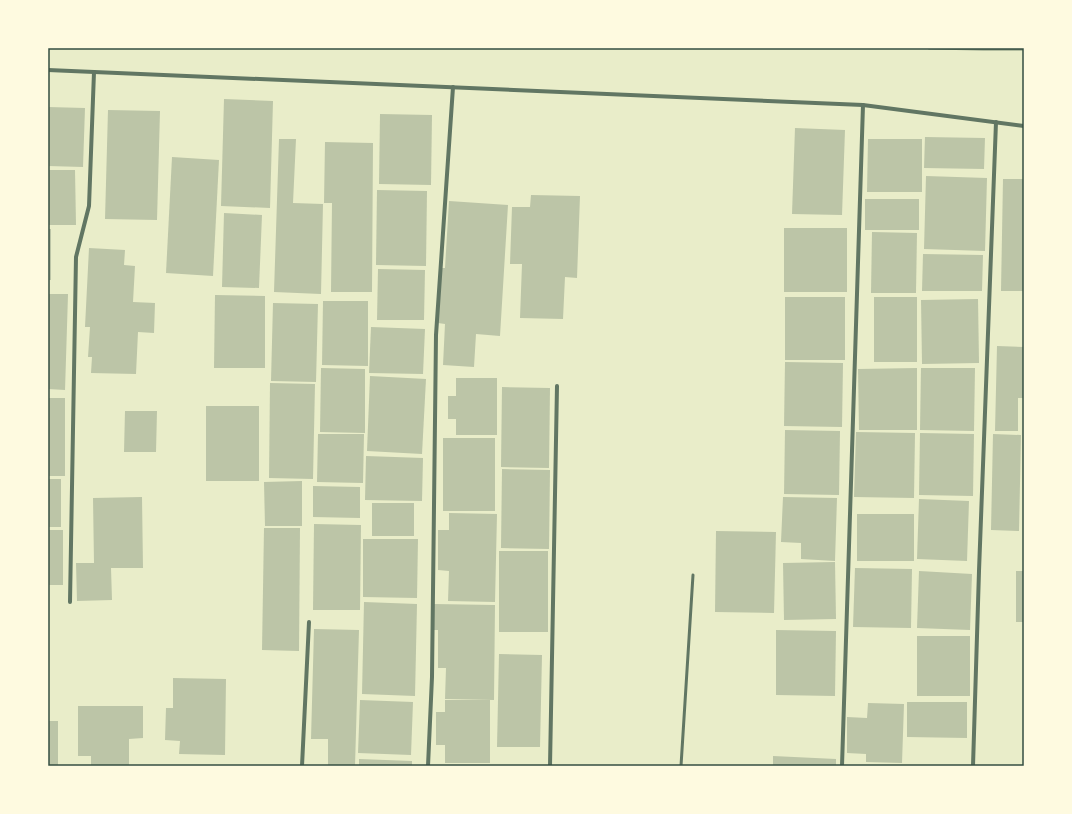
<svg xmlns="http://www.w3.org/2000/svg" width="1072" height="814" viewBox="0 0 1072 814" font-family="Raleway,sans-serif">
  <rect width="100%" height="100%" fill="#e9edc9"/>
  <g fill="#bcc5a7">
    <polygon points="224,99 273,101 270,208 221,206"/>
    <polygon points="48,107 85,108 83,167 48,166"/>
    <polygon points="108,110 160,111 157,220 105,219"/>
    <polygon points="380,114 432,115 431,185 379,184"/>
    <polygon points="795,128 845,130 842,215 792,214"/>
    <polygon points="925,137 985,138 984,169 924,168"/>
    <polygon points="279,139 296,139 293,203 323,204 321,294 274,292"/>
    <polygon points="868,139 922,139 922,192 867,192"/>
    <polygon points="325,142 373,143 372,292 331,292 332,203 324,203"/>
    <polygon points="172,157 219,160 213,276 166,273"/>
    <polygon points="48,170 75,170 76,225 48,225"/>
    <polygon points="926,176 987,178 985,251 924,249"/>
    <polygon points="1003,179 1024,179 1024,291 1001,291"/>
    <polygon points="377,190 427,191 426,266 376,265"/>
    <polygon points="531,195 580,196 577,278 565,277 563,319 520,318 522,264 510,264 512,207 530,207"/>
    <rect x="865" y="199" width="54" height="31"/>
    <polygon points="449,201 508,205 500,336 476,334 474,367 443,365 445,324 438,323 441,268 445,268"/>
    <polygon points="224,213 262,215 259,288 222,287"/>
    <rect x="784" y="228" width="63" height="64"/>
    <rect x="48" y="229" width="3" height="51"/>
    <polygon points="872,232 917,233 916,293 871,293"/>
    <polygon points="89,248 125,250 124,265 135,266 133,302 155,303 154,333 138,332 136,374 91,373 92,357 88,357 90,327 85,327"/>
    <polygon points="923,254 983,255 982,291 922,291"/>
    <polygon points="378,269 425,270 424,320 377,320"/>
    <polygon points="48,294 68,294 65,390 48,389"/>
    <polygon points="215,295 265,296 265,368 214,368"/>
    <rect x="785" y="297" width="60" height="63"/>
    <rect x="874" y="297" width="43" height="65"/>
    <polygon points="978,299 979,363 922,364 921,300"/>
    <polygon points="323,301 368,301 368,366 322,365"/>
    <polygon points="273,303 318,304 316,382 271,381"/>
    <polygon points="371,327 425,329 423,374 369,373"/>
    <polygon points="997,346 1024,347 1024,398 1018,398 1018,431 995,431"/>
    <polygon points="785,362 843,363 842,427 784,426"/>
    <polygon points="321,368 365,369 365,433 320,432"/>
    <polygon points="917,368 917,430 859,430 858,369"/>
    <polygon points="921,368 975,368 974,431 920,430"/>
    <polygon points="370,376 426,379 422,454 367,451"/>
    <polygon points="456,378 497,378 497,435 456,435 456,419 448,419 448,396 456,396"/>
    <polygon points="270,383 315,384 313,479 269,478"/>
    <polygon points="502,387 550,388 549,468 501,467"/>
    <rect x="48" y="398" width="17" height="78"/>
    <rect x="206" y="406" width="53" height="75"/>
    <polygon points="125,411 157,411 156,452 124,452"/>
    <polygon points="785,430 840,431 839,495 784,494"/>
    <polygon points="856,432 915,433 914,498 854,497"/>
    <polygon points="920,433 974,434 973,496 919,495"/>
    <polygon points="318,434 364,434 363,483 317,482"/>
    <polygon points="993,434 1021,435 1019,531 991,530"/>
    <rect x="443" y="438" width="52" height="73"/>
    <polygon points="366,456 423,458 422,501 365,500"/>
    <polygon points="502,469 550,470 549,549 501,548"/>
    <rect x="48" y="479" width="13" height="48"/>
    <polygon points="302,481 302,526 265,526 264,482"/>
    <polygon points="313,486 360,487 360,518 313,517"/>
    <polygon points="142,497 143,568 111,568 112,600 77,601 76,563 94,563 93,498"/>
    <polygon points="783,497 837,498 835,561 801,559 801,543 781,542"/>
    <polygon points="919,499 969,501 967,561 917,559"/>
    <rect x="372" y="503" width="42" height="33"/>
    <polygon points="449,513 497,514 495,602 448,601 449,571 438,570 438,530 449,530"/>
    <rect x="857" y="514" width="57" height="47"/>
    <polygon points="314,524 361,525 360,610 313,610"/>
    <polygon points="264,528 300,528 299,651 262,650"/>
    <rect x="48" y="530" width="15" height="55"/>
    <polygon points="716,531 776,532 774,613 715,612"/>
    <polygon points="363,539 418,539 417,598 363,597"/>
    <rect x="499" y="551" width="49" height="81"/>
    <polygon points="835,562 836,619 784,620 783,563"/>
    <polygon points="855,568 912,569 911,628 853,627"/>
    <polygon points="919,571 972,574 970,630 917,628"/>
    <rect x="1016" y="571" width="8" height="51"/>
    <polygon points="364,602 417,604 415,696 362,694"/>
    <polygon points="434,604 495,605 494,700 445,699 446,668 438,668 438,630 434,630"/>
    <polygon points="314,629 359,630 355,766 328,766 328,739 311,739"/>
    <polygon points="776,630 836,631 835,696 776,695"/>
    <rect x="917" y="636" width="53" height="60"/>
    <polygon points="499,654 542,655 540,747 497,747"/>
    <polygon points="173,678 226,679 225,755 179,754 180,741 165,740 166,708 173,708"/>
    <polygon points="360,700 413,702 411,755 358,753"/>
    <polygon points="445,700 490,700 490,763 445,763 445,745 436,745 436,712 445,712"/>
    <polygon points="907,702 967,702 967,738 907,737"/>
    <polygon points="868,703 904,704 902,763 866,762 866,754 847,753 847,717 867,718"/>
    <polygon points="78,706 143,706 143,738 129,739 129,766 91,766 91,756 78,756"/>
    <rect x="48" y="721" width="10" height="45"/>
    <polygon points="773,756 836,759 836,766 773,766"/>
    <polygon points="359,759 412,761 412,766 359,766"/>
  </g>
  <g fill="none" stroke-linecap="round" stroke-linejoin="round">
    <polyline stroke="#617663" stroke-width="3" points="681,766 693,575"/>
    <g stroke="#617663" stroke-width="4">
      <polyline points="48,70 863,105 1024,126"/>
      <polyline points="70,602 76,257 89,206 94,72"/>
      <polyline points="302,766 309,622"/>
      <polyline points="428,766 432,677 436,335 453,87"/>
      <polyline points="550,766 557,386"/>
      <polyline points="842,766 863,105"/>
      <polyline points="973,766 979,571 996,122"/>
    </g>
    <polyline stroke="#7c8e77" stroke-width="3" points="929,48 983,49 1024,49"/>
  </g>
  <rect width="1072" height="814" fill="none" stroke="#fefae0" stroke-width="98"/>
  <rect x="49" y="49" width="974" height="716" fill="none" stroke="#344e41" stroke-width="1.5"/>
</svg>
